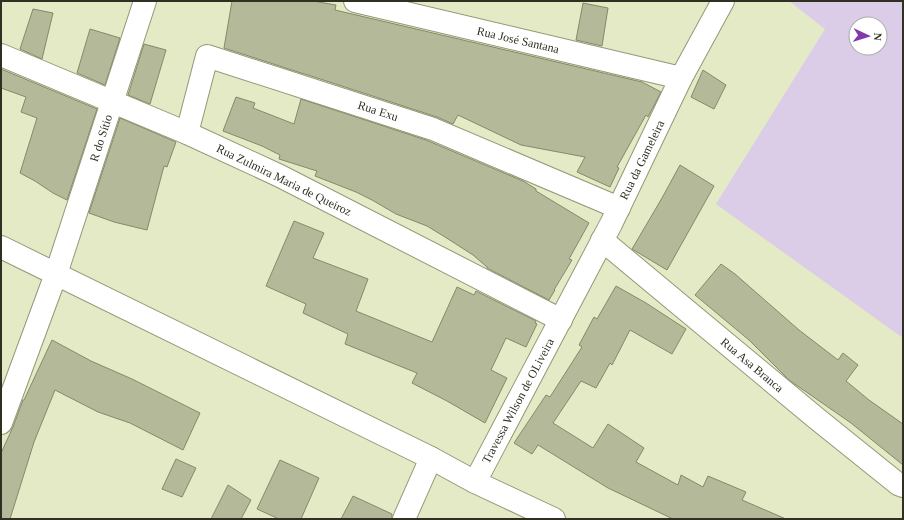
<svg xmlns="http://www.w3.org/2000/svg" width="904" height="520" viewBox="0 0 904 520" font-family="Georgia,serif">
  <rect width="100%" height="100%" fill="#e4eac5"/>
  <path fill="#dbcce7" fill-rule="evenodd" d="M789 1H903V338L716 204 825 29ZM856 24H880V48H856Z"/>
  <g fill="#b4b999" stroke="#848967">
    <polygon points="232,1 313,1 336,5 335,10 642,82 661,92 648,117 646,115 617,167 619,168 610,187 577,172 585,157 521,145 458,115 453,124 437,117 308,75 301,73 224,48"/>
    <polygon points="583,3 608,8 602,46 576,40"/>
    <polygon points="33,9 53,13 42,59 20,49"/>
    <polygon points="90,29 120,38 105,85 77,73"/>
    <polygon points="144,44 166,50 150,104 128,95"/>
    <polygon points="1,69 97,109 67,200 53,193 35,181 20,173 37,118 21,112 26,97 1,88"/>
    <polygon points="703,70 726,85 714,109 691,97"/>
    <polygon points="236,97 255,103 253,108 294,124 301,99 426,140 523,181 536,189 536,191 589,223 569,259 572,260 554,290 555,290 549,300 487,268 487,267 473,255 445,237 427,226 396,214 372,200 356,192 315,176 317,171 279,159 280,155 262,146 223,131"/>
    <polygon points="120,118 176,142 167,167 164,166 147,230 114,222 89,213"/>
    <polygon points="680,165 714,186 667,270 632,249 662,198"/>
    <polygon points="294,221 324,233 313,258 368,279 356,311 432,342 457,287 474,295 476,291 536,321 535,323 537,324 526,347 506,338 491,370 507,378 485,423 447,401 412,383 417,373 345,344 348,334 303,313 306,304 266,286"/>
    <polygon points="721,264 735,274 799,330 838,360 843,353 858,365 846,381 869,400 903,424 903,465 851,423 789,380 749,340 695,295"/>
    <polygon points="616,286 646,303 686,329 672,354 630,330 612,365 610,363 596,388 581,381 553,423 593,448 608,424 644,448 636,462 678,485 681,475 703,487 708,476 746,492 742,500 786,519 673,519 608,488 538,445 532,454 514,443 546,395 550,397 582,347 579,345 594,317 597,319"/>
    <polygon points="52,340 91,361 132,379 200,413 183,450 130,423 98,412 55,390 34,442 10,519 1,519 1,453 13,427 23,400 24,400"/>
    <polygon points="176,459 196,468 182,497 162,489"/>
    <polygon points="280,460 319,478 301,519 279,519 257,509"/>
    <polygon points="228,485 251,500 241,519 211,519"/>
    <polygon points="353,496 392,514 392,519 341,519"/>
  </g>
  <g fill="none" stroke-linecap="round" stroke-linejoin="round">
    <defs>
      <g id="minor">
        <polyline points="355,1 681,78"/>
        <polyline points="1,55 187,133 280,176 561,320"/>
        <polyline points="187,133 207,56 433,129 619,208"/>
        <polyline points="602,240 816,418 898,484 903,486"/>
        <polyline points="1,423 56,274 145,1"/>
        <polyline points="475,482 611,224 681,78 723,1"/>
        <polyline points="404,519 431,458"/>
      </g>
      <polyline id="major" points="1,247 431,458 475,482 554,519"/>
    </defs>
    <use href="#minor" stroke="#949876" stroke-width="24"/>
    <use href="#major" stroke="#949876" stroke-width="24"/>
    <use href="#minor" stroke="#fff" stroke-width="22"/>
    <use href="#major" stroke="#fff" stroke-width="22"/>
  </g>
  <g text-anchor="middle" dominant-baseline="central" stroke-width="3" stroke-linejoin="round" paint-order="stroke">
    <g font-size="12" fill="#2f3022" stroke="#fff">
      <text transform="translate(518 40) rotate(13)">Rua José Santana</text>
      <text transform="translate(378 111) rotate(18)">Rua Exu</text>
      <text transform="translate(101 138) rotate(-72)">R do Sítio</text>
      <text transform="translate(642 160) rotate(-64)">Rua da Gameleira</text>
      <text transform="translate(284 180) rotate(26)">Rua Zulmira Maria de Queiroz</text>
      <text transform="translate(752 365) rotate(40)">Rua Asa Branca</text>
      <text transform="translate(518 401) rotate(-62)">Travessa Wilson de OLiveira</text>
    </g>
  </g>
  <rect width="904" height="520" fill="none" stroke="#2f3022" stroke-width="4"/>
  <g transform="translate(868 36) rotate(94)"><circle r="19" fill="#ffffff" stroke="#acaca7"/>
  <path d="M0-3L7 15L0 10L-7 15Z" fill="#8339ac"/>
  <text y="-6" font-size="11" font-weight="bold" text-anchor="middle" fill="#2f3022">N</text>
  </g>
</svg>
